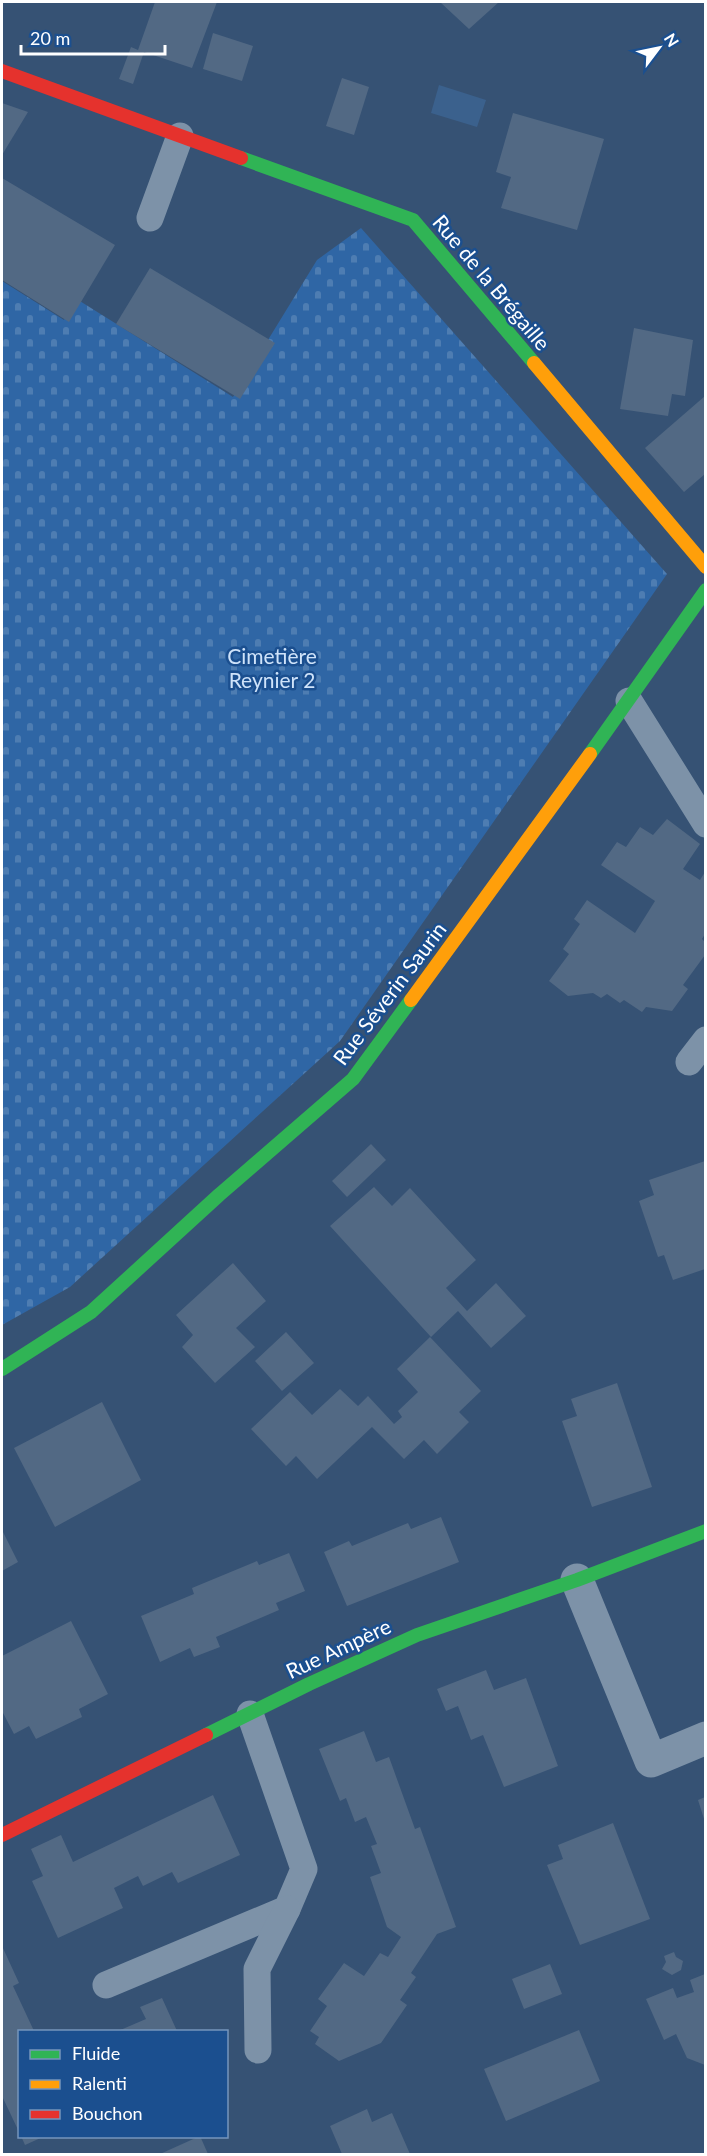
<svg xmlns="http://www.w3.org/2000/svg" width="707" height="2156" viewBox="0 0 707 2156" font-family="Lato,sans-serif">
  <defs>
    <pattern id="cemetery-stones" width="16" height="16" patternUnits="userSpaceOnUse" patternTransform="scale(1.5)"><rect width="16" height="16" fill="#2f66a5"/><path d="M2 7V4a2 2 0 0 1 4 0v3zM10 15v-3a2 2 0 0 1 4 0v3z" fill="#4e7db2"/></pattern>
  </defs>
  <rect width="100%" height="100%" fill="#365274"/>
  <polygon fill="url(#cemetery-stones)" points="361,228 667,574 340,1041 70,1287 2,1325 2,281 64,320 75,298 233,397 317,260"/>
  <polygon fill="#3b618d" points="439,85 486,100 477,127 431,113"/>
  <g fill="#526984">
    <polygon points="155,2 217,2 192,68 144,52 133,84 119,79 131,47 138,50"/>
    <polygon points="440,2 499,2 469,29"/>
    <polygon points="213,33 253,46 242,81 203,69"/>
    <polygon points="342,78 369,87 354,135 326,126"/>
    <polygon points="2,103 28,112 2,155"/>
    <polygon points="513,113 604,139 577,230 501,208 511,177 496,172"/>
    <polygon points="2,178 115,245 69,322 2,280"/>
    <polygon points="150,268 275,343 240,399 116,324"/>
    <polygon points="634,328 693,340 685,396 672,394 668,416 620,409"/>
    <polygon points="705,396 705,474 684,492 645,448"/>
    <polygon points="667,819 700,844 683,869 700,880 705,872 705,934 702,939 705,942 705,955 683,985 688,989 672,1011 646,1007 642,1012 624,1000 620,1003 607,994 601,998 593,993 568,996 549,981 569,954 563,949 580,924 574,919 587,900 635,933 655,901 601,865 617,842 626,847 640,827 653,835"/>
    <polygon points="371,1144 386,1160 347,1197 332,1181"/>
    <polygon points="705,1161 705,1269 673,1280 664,1255 658,1257 639,1201 654,1195 649,1180"/>
    <polygon points="374,1187 392,1206 410,1188 476,1260 446,1288 467,1311 496,1283 526,1316 491,1348 458,1311 431,1337 330,1226"/>
    <polygon points="233,1263 266,1301 236,1328 255,1347 215,1383 182,1347 193,1335 176,1315"/>
    <polygon points="286,1332 314,1363 282,1391 255,1361"/>
    <polygon points="430,1337 481,1391 459,1412 469,1422 437,1454 424,1440 404,1459 372,1427 317,1479 296,1456 286,1466 251,1429 290,1392 312,1415 340,1389 358,1406 368,1396 394,1424 402,1417 398,1411 418,1392 397,1369"/>
    <polygon points="617,1383 652,1487 592,1507 562,1421 577,1416 571,1399"/>
    <polygon points="102,1402 141,1480 55,1527 14,1448"/>
    <polygon points="441,1517 459,1562 347,1606 324,1552 349,1541 352,1546 408,1523 411,1529"/>
    <polygon points="2,1530 18,1562 2,1571"/>
    <polygon points="289,1553 305,1591 276,1603 279,1610 216,1637 220,1647 194,1657 190,1648 160,1662 141,1616 194,1594 192,1588 257,1561 259,1565"/>
    <polygon points="71,1621 108,1694 79,1709 82,1717 36,1739 29,1726 14,1734 2,1711 2,1656"/>
    <polygon points="486,1670 494,1690 526,1678 558,1766 504,1787 483,1735 471,1740 458,1706 446,1711 437,1689"/>
    <polygon points="364,1731 376,1762 389,1757 415,1829 420,1827 456,1927 437,1934 411,1973 416,1977 400,2000 407,2005 381,2043 339,2061 315,2044 319,2037 310,2031 327,2006 318,1999 344,1963 364,1976 380,1953 388,1957 401,1937 387,1927 370,1877 381,1873 371,1846 377,1844 366,1817 355,1822 346,1798 340,1801 319,1749"/>
    <polygon points="213,1795 240,1855 178,1883 172,1872 143,1886 138,1876 114,1888 123,1908 58,1938 32,1881 43,1876 31,1849 61,1835 73,1862"/>
    <polygon points="705,1797 705,1822 698,1800"/>
    <polygon points="613,1823 650,1919 580,1945 547,1865 563,1859 558,1845"/>
    <polygon points="2,1946 19,1983 13,1986 34,2031 20,2031 20,2134 2,2096"/>
    <polygon points="674,1952 676,1957 683,1961 681,1970 672,1975 662,1969 666,1962 664,1956"/>
    <polygon points="550,1964 562,1994 524,2009 512,1979"/>
    <polygon points="705,1974 705,2065 687,2058 676,2034 664,2040 646,1999 673,1988 677,1998 694,1992 690,1980"/>
    <polygon points="162,1998 177,2031 118,2031 146,2019 140,2007"/>
    <polygon points="579,2030 600,2081 506,2121 484,2069"/>
    <polygon points="367,2109 372,2122 392,2113 410,2154 342,2154 330,2126"/>
    <polygon points="21,2136 45,2136 25,2145"/>
    <polygon points="200,2136 208,2154 160,2154"/>
  </g>
  <g fill="none" stroke-linecap="round" stroke-linejoin="round">
    <g stroke="#7d92a8" stroke-width="27">
      <polyline points="150,218 180,136"/>
      <polyline points="629,701 706,824"/>
      <polyline points="689,1062 706,1040"/>
      <polyline points="106,1985 287,1909 304,1869 250,1714"/>
      <polyline points="258,2050 257,1969 287,1909"/>
    </g>
    <polyline stroke="#7d92a8" stroke-width="33" points="577,1580 651,1761 706,1738"/>
    <g stroke="#30b455" stroke-width="14">
      <polyline points="241,158 413,220 534,363"/>
      <polyline points="590,754 706,590"/>
      <polyline points="2,1369 91,1312 219,1195 353,1079 411,1000"/>
      <polyline points="206,1735 309,1684 417,1635 577,1580 706,1531"/>
    </g>
    <g stroke="#ff9f0a" stroke-width="14">
      <polyline points="534,363 706,567"/>
      <polyline points="411,1000 590,754"/>
    </g>
    <g stroke="#e5322d" stroke-width="14">
      <polyline points="2,71 241,158"/>
      <polyline points="2,1835 206,1735"/>
    </g>
  </g>
  <g text-anchor="middle" dominant-baseline="central" stroke-width="5" stroke-linejoin="round" paint-order="stroke">
    <g font-size="21" fill="#fff" stroke="#1b4f8f">
      <text transform="translate(492 282) rotate(50)">Rue de la Brégaille</text>
      <text transform="translate(389 993) rotate(-53)">Rue Séverin Saurin</text>
      <text transform="translate(338 1648) rotate(-25)">Rue Ampère</text>
    </g>
    <g font-size="21" fill="#cfe3fa" stroke="#1b4f8f">
      <text x="272" y="655">Cimetière<tspan x="272" dy="24">Reynier 2</tspan></text>
    </g>
  </g>
  <rect width="707" height="2156" fill="none" stroke="#ffffff" stroke-width="6"/>
  <rect x="18" y="2030" width="210" height="108" fill="#1b4f8f" stroke="#7695bc" stroke-width="1.5"/>
  <rect x="30" y="2050" width="30" height="9" fill="#30b455" stroke="#7695bc" stroke-width="1.5"/>
  <text x="72" y="2060" font-size="18" fill="#ffffff">Fluide</text>
  <rect x="30" y="2080" width="30" height="9" fill="#ff9f0a" stroke="#7695bc" stroke-width="1.5"/>
  <text x="72" y="2090" font-size="18" fill="#ffffff">Ralenti</text>
  <rect x="30" y="2110" width="30" height="9" fill="#e5322d" stroke="#7695bc" stroke-width="1.5"/>
  <text x="72" y="2120" font-size="18" fill="#ffffff">Bouchon</text>
  <g transform="translate(659 48) rotate(58)" stroke="#1b4f8f" stroke-width="4.5" paint-order="stroke">
  <path d="M0-4.5L10 22L0 15L-10 22Z" fill="#ffffff"/>
  <text y="-9" font-size="16" font-weight="bold" text-anchor="middle" fill="#ffffff">N</text>
  </g>
  <path d="M21 45v9h144v-9" fill="none" stroke="#ffffff" stroke-width="3"/>
  <text x="30" y="45" font-size="18" fill="#ffffff" stroke="#1b4f8f" stroke-width="4.5" paint-order="stroke">20 m</text>
</svg>
